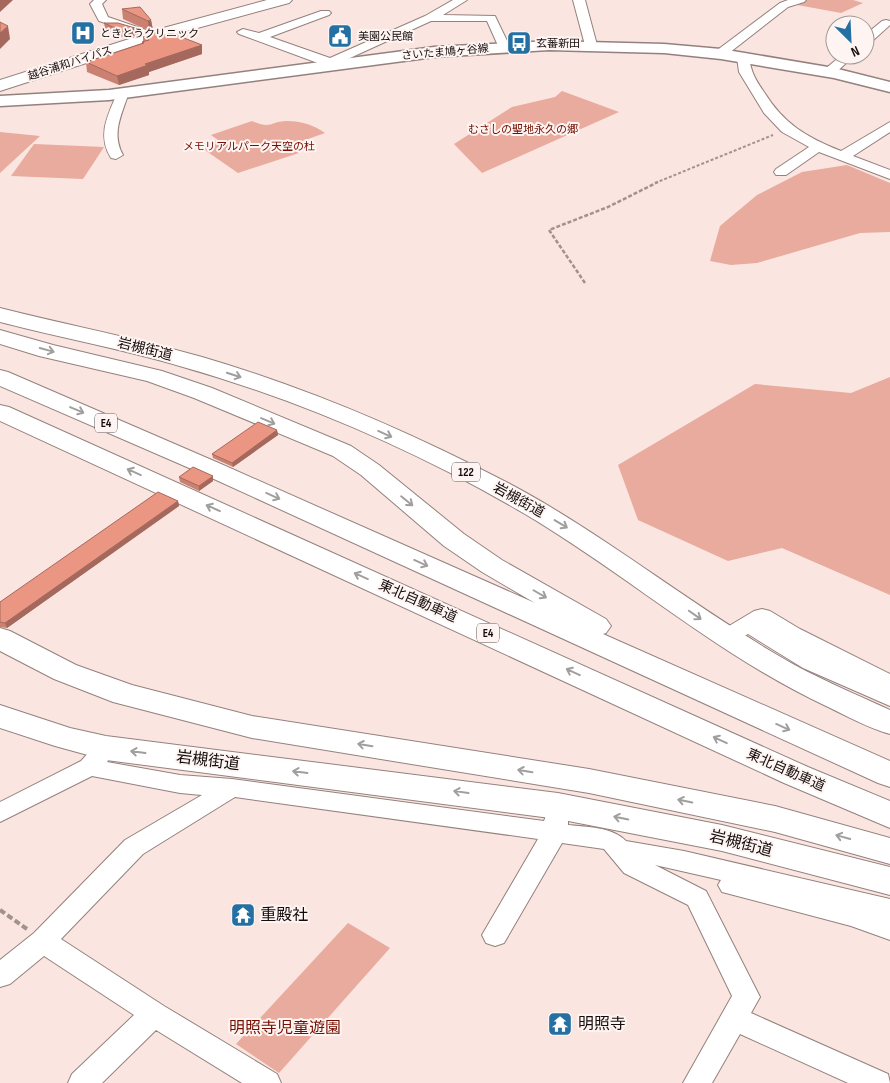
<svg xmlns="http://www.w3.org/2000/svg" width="890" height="1083" viewBox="0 0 890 1083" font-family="'Sofia Sans Condensed','Noto Sans JP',sans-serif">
  <rect width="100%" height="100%" fill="#fae5e0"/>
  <g fill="#e8ab9d">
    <polygon points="806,0 853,0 863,3 841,13 792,4"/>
    <polygon points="562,91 619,112 482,173 454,144 512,107 555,97"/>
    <path d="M252 121C272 130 270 121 287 121 301 121 314 125 325 133L288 146 299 153 238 173 199 146 218 140 211 135Z"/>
    <polygon points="0,132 40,136 0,173"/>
    <polygon points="34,144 104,147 83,179 11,176"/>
    <polygon points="847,165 890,183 890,232 860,233 757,263 731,265 710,261 720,226 757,195 802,172"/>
    <polygon points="890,377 890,595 782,548 728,561 638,520 618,465 755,384 851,393"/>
    <polygon points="348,923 390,948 279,1073 236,1044"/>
  </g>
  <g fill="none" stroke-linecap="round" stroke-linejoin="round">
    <defs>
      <g id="minor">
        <polygon points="94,0 106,0 102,4 108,17 146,30 148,32 142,35 99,21 90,4"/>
        <polygon points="453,0 467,0 443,15 495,16 510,47 508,50 500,50 487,21 431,21 339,63 340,65 338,68 334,69 239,34 237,32 243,29 259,33 321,11 329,11 331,13 329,15 270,37 330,58 425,16"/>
        <polygon points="573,0 585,0 597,45 595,48 591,49 585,45"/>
        <polygon points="788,0 806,0 804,2 788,7 724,57 716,57 714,54 716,51 780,3"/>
        <polygon points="886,20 890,21 890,25 869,44 865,45 865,35 882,21"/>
        <path d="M743 53 749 57C751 72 755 79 764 92 784 124 806 137 841 151L890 122V132L853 156 890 170V179L819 152 786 175H776L774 172 776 169 809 147 782 132 764 113 739 72 737 57Z"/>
        <polygon points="842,55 855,55 833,75 825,75 823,72 825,69"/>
        <path d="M120 90 124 91 127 98C120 118 112 135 123 155L116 159 111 158C98 137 106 119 115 98L114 94Z"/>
        <path d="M762 609 770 611 800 629 890 674V706L803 668 748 634C738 640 731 645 719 642L716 637 719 632 754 611Z"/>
        <path d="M98 748 106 751 110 757 107 762 180 775 232 779 544 821 547 813 556 811 565 813 568 820V825C586 827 613 827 626 841L684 851 890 899V940L851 926 722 892 718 885 721 880 655 865 706 891 760 997 751 1013 888 1074 890 1083H848L740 1034 712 1083H683L732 996 688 905 624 873 604 849 562 843 504 943 495 946 486 943 482 935 538 839 235 797 143 854 61 939 164 1006 277 1074 281 1083H242L156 1030 102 1083H68L72 1074 134 1015 44 956 10 984 0 987V960L34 933 125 840 202 795 180 793 92 776 0 822V802L81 761 90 751Z"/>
      </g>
      <polygon id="major" points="549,41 664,44 721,49 834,68 890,82 890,92 834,78 721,59 664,53 549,50 434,57 109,100 0,106 0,96 109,90 434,47"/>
      <g id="highway">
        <polygon points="267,0 292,0 289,3 179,33 0,91 0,80 167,27"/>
        <path d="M0 308C67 325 136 338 202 357 308 388 410 432 508 483 603 533 686 602 779 656 814 677 853 693 890 710V734C868 728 847 716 826 706 717 655 628 575 525 514 419 452 302 401 183 367 123 349 61 338 0 322Z"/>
        <polygon points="0,330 53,345 162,371 212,388 351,446 379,465 464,534 502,560 606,619 611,626 606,633 603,634 890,761 890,787 878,783 203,474 0,386 0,370 8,372 221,464 535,603 482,572 444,546 361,475 333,456 194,398 147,381 39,356 0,344"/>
        <polygon points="0,405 9,407 808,767 890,801 890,828 784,783 0,421"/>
        <polygon points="0,628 10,631 76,665 132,685 252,716 589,769 775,806 890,838 890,864 775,832 589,793 252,738 113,702 54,679 0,651"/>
        <polygon points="0,705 70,728 106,736 558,793 722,825 890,867 890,895 722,851 558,819 106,760 55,746 0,728"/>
      </g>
    </defs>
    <use href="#minor" stroke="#94817d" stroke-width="2"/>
    <use href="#major" stroke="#94817d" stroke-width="3"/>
    <use href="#highway" stroke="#94817d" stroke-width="2"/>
    <polyline stroke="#a2928f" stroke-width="2" stroke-dasharray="3 2" stroke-linecap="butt" points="655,183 773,135"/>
    <polyline stroke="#a2928f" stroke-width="2.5" stroke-dasharray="4 2" stroke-linecap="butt" points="585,283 549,230 608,207 658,182"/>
    <polyline stroke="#a2928f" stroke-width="4" stroke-dasharray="6 3" stroke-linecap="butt" points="0,910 27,929"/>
    <use href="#minor" fill="#fff" fill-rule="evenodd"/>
    <use href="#major" fill="#fff" fill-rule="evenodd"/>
    <use href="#highway" fill="#fff" fill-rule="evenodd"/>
  </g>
  <g fill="#ca8171">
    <polygon points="122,9 151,20 153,30 149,31 123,19"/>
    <polygon points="104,23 136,35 125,38 105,29"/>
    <polygon points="164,35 202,45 202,54 149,72 149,75 119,85 87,72 86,62 142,43 142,42 143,42 143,37"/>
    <polygon points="277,430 278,435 233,467 213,458 212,454"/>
    <polygon points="213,476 213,481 199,491 180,482 179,477"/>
    <polygon points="178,501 179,506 7,628 0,627 0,602"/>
  </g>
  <g fill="#a4695c">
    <polygon points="0,0 13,0 0,12"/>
    <polygon points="151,20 153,30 149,31 148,21"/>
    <polygon points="8,26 10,39 0,49 0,33"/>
    <polygon points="135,28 136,35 125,38 124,32"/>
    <polygon points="202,45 202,54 149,72 149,75 119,85 117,76 145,64"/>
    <polygon points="277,430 278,435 233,467 232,463"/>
    <polygon points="213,476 213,481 199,491 199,486"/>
    <polygon points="178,501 179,506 7,628 5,623"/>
  </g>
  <g fill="#eb9683" stroke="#a4695c">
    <polygon points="140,7 151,20 148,21 122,9"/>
    <polygon points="0,22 8,26 0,33"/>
    <polygon points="104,23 118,23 135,28 124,32"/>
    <polygon points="161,31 164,35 171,33 202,45 145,64 148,65 117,76 86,62 144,43 142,42 149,40 143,37"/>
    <polygon points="258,422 277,430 232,463 212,454"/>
    <polygon points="193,467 213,476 199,486 179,477"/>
    <polygon points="158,492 178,501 5,623 0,622 0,602"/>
  </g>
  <defs><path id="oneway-shaft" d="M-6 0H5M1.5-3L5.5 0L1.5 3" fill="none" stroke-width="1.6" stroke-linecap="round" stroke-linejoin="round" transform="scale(1.25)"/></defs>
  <g stroke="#a19e9e">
    <use href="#oneway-shaft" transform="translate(47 350) rotate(15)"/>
    <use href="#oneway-shaft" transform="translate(234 375) rotate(18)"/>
    <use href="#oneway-shaft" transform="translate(77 410) rotate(23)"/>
    <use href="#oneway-shaft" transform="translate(268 421) rotate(23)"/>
    <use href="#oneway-shaft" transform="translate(385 434) rotate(24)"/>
    <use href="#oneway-shaft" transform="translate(134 472) rotate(-156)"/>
    <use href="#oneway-shaft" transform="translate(273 496) rotate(24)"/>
    <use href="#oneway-shaft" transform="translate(407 501) rotate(39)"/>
    <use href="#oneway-shaft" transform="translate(213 508) rotate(-156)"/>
    <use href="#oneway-shaft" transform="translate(561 524) rotate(31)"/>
    <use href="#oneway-shaft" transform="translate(421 563) rotate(24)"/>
    <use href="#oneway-shaft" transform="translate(361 576) rotate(-156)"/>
    <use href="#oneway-shaft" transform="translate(540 594) rotate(30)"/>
    <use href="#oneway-shaft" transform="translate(695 615) rotate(35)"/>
    <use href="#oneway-shaft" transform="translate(573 672) rotate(-155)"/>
    <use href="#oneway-shaft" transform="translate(783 727) rotate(24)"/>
    <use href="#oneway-shaft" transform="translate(720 740) rotate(-155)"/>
    <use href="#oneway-shaft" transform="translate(365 745) rotate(-171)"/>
    <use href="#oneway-shaft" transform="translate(138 752) rotate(-173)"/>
    <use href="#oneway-shaft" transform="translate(525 771) rotate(-171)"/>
    <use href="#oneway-shaft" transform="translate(300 772) rotate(-173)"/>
    <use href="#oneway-shaft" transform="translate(461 792) rotate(-172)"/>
    <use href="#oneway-shaft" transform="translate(685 801) rotate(-168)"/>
    <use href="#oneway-shaft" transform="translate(621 818) rotate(-169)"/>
    <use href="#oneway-shaft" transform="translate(843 837) rotate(-165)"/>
  </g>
  <defs>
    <symbol id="hospital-square" viewBox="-11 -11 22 22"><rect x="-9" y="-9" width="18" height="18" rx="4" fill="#2470a3" stroke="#fef5f3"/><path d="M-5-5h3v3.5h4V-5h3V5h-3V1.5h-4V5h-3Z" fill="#fff"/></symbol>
    <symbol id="civic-square" viewBox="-11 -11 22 22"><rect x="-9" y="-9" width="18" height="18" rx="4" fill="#2470a3" stroke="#fef5f3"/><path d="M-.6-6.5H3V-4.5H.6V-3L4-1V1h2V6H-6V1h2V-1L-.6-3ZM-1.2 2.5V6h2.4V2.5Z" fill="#fff"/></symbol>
    <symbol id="bus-square" viewBox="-11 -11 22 22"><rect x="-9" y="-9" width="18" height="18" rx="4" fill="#2470a3" stroke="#fef5f3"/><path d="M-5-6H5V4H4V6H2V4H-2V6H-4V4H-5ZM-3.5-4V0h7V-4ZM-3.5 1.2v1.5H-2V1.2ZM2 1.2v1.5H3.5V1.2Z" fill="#fff"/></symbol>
    <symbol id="temple-square" viewBox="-11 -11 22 22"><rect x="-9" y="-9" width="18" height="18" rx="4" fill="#2470a3" stroke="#fef5f3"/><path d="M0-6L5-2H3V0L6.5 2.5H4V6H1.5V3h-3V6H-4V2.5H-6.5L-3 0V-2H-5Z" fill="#fff"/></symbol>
  </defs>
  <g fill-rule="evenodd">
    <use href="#hospital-square" x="69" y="19" width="28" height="28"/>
    <use href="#civic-square" x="326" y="22" width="28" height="28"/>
    <use href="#bus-square" x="505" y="29" width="28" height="28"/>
    <use href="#temple-square" x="229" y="901" width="28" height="28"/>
    <use href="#temple-square" x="546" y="1010" width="28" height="28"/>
  </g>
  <g text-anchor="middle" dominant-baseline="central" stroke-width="4" stroke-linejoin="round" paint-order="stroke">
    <g font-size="11" fill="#140d0c" stroke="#fef5f3" text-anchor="start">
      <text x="100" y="33">ときとうクリニック</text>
      <text x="358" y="36">美園公民館</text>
      <text x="536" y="43">玄蕃新田</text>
    </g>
    <g font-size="11" fill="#140d0c" stroke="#fef5f3">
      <text transform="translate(445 52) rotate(-5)">さいたま鳩ヶ谷線</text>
      <text transform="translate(70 63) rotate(-18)">越谷浦和バイパス</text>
    </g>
    <g font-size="11" fill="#740e00" stroke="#fef5f3">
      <text x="523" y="129">むさしの聖地永久の郷</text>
      <text x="249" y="146">メモリアルパーク天空の杜</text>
    </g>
    <g fill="#fef5f3" stroke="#5a5351" stroke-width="1">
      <rect x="95" y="413.5" width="22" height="19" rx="4"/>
      <rect x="452" y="462.5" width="28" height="19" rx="4"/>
      <rect x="477" y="623.5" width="22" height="19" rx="4"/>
    </g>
    <g font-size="12" font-weight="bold" fill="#140d0c">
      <text x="106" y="423">E4</text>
      <text x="466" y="472">122</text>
      <text x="488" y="633">E4</text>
    </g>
    <g font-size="14" fill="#140d0c" stroke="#fef5f3">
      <text transform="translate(145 349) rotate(14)">岩槻街道</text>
      <text transform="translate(519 500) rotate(29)">岩槻街道</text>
      <text transform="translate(418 601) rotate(24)">東北自動車道</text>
      <text transform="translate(786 770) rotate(24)">東北自動車道</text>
    </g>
    <g font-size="16" fill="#140d0c" stroke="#fef5f3">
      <text transform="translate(208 761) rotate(7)">岩槻街道</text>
      <text transform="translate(741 844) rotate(14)">岩槻街道</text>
    </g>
    <g font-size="16" fill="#140d0c" stroke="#fef5f3" text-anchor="start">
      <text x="260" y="915">重殿社</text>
      <text x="578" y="1024">明照寺</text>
    </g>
    <g font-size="16" fill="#740e00" stroke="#fef5f3">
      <text x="285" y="1028">明照寺児童遊園</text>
    </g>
  </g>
  <g transform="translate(850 40) rotate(156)"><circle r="24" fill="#fef5f3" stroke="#a09897"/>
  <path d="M0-4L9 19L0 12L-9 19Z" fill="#2470a3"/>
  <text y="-8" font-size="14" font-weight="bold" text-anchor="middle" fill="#140d0c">N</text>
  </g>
</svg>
